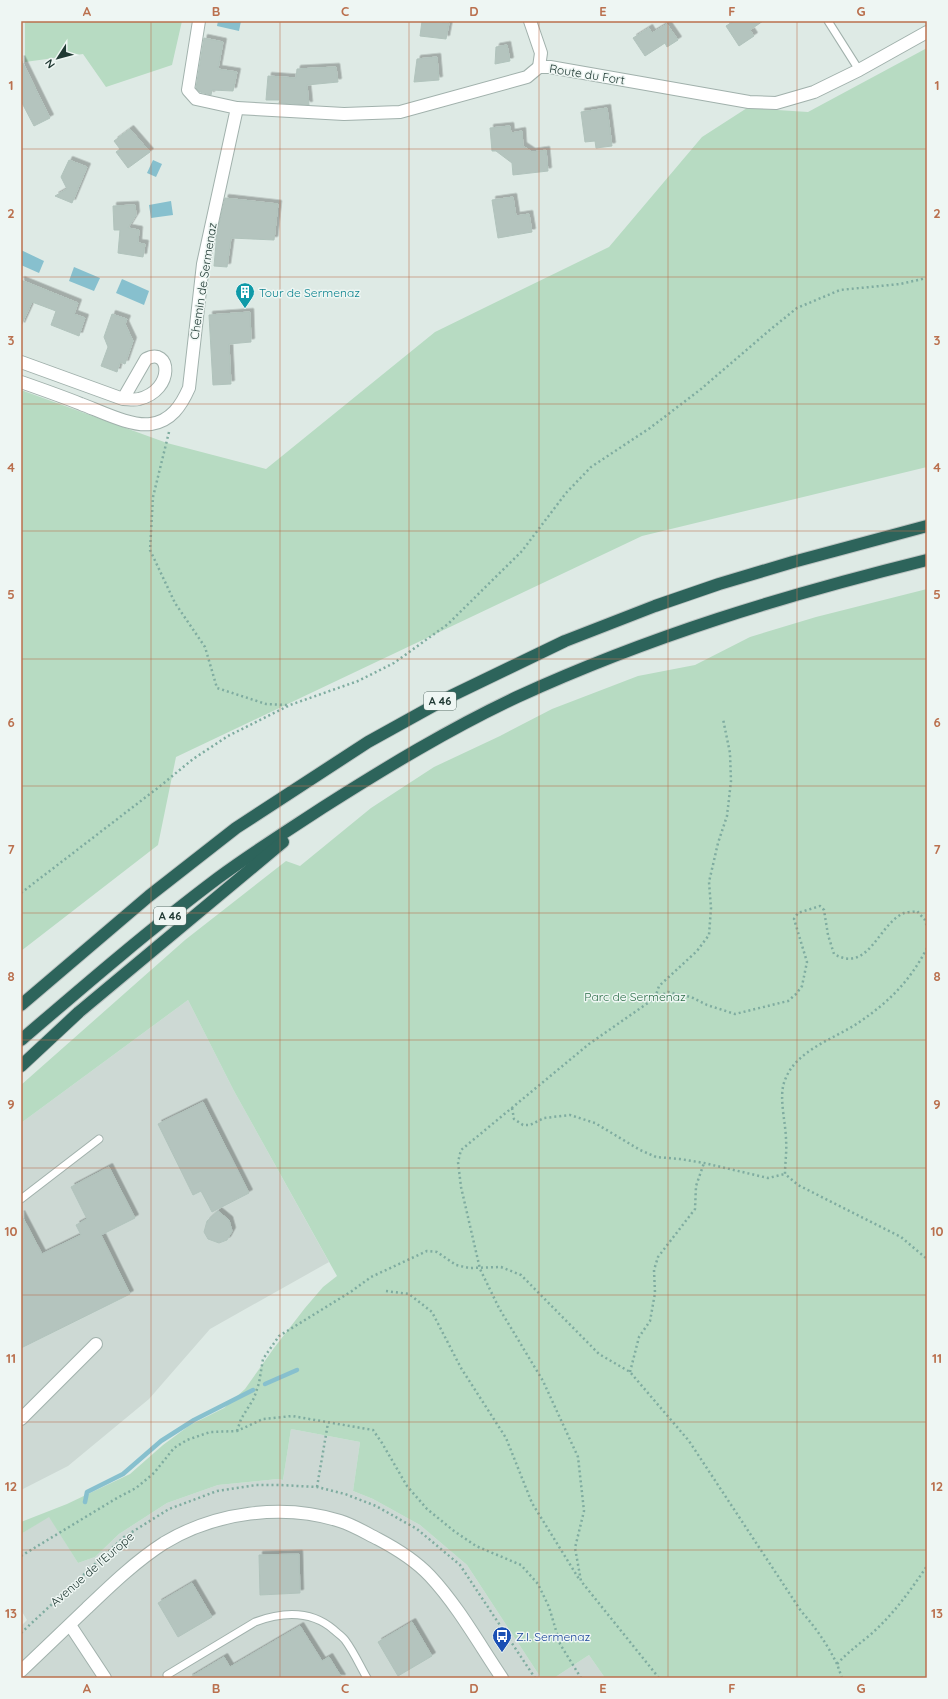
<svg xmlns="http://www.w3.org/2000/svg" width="948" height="1699" viewBox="0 0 948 1699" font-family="Quicksand,sans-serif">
  <defs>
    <filter id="shadow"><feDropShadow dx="3.5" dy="-3.5" stdDeviation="0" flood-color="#0004"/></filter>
  </defs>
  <rect width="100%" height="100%" fill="#deeae5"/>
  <g fill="#cdd9d4">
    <polygon points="188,1000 234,1091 329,1262 210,1329 149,1399 68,1466 21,1490 21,1123"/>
    <polygon points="291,1429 360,1442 353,1491 373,1499 420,1525 467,1565 541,1678 21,1678 21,1626 27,1620 21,1610 21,1534 49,1516 78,1563 95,1557 119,1534 167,1503 218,1485 278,1479 283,1480"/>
    <polygon points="589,1655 605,1678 554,1678"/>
  </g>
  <g fill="#b7dbc2">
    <polygon points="25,21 182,21 172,65 106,87 83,54 25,62"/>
    <polygon points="927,48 927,467 642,536 176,757 158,845 21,951 21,390 167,443 266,469 435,332 609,247 702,137 747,108 808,112"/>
    <polygon points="927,589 927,1678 605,1678 589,1655 554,1678 541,1678 467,1565 420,1525 373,1499 353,1491 360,1442 291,1429 283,1480 278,1479 218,1485 167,1503 119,1534 95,1557 78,1563 49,1517 21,1534 21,1522 67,1504 130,1474 163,1445 190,1425 224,1408 245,1389 274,1348 305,1308 323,1287 337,1276 234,1091 188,1000 21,1123 21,1085 185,940 286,861 300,866 371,808 434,767 500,736 552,709 638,676 695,665 750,637 816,617"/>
  </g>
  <g fill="#87c0ce">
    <polygon points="218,21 241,21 239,31 217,26"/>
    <polygon points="153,160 162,164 156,177 147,173"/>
    <polygon points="171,201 173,215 151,218 149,205"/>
    <polygon points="21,250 44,261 39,273 21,265"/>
    <polygon points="74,267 100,278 94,291 69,281"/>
    <polygon points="122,279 149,291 144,305 116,293"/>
  </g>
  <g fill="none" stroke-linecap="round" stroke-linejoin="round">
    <g stroke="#87c0ce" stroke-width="4.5">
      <polyline points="265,1384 297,1370"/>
      <polyline points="85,1502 87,1492 123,1474 161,1441 194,1420 253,1390"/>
    </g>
  </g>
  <g fill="#b4c4be" stroke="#b1c3bc" filter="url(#shadow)">
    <polygon points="422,21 449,23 446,39 420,36"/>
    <polygon points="734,21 763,21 750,30 754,36 739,46 726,26"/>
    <polygon points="667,24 678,40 667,47 665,43 645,56 633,38 649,28 652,33"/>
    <polygon points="204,38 223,42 218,69 237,72 233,91 212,90 211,95 200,92 196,88"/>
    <polygon points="507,45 510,61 495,64 496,47"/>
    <polygon points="437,57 439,80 414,82 417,59"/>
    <polygon points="21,59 50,118 34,126 21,101"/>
    <polygon points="336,67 338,82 307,85 309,105 279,103 280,100 266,100 268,76 296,78 297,69"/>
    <polygon points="607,108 612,146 596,148 595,141 585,142 581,112"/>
    <polygon points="510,126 511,133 522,131 523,146 532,152 546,150 548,171 513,175 512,163 496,151 492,151 490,128"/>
    <polygon points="130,129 150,152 128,168 116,152 120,149 114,141"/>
    <polygon points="69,160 87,167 72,203 55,196 67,189 61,177"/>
    <polygon points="513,197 516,216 529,214 532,232 498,238 492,200"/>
    <polygon points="225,198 278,204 274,240 231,238 227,267 214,266 217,233"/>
    <polygon points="135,205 136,215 128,228 139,230 138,243 145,244 143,257 118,253 120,230 114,230 113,206"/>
    <polygon points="21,280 78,303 74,314 85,318 79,336 51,325 56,311 32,302 21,326"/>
    <polygon points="250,312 251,342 229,344 231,384 213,385 209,315"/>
    <polygon points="112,314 127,319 125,324 133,341 125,364 120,362 117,372 101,366 108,347 104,337"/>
    <polygon points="203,1102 249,1193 212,1212 201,1191 193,1195 158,1124"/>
    <polygon points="109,1167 135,1218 101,1235 130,1294 21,1348 21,1214 42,1254 81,1235 76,1225 87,1219 71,1187"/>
    <polygon points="218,1211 229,1220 232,1231 227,1240 219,1243 208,1239 204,1232 207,1221"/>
    <polygon points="299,1554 300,1593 260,1595 259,1555"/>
    <polygon points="192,1583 212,1617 178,1637 158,1603"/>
    <polygon points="412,1622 432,1656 398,1676 378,1642"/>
    <polygon points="300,1626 322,1661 329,1657 342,1678 189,1678 224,1657 230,1667"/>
  </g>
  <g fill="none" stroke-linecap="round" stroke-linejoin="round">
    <defs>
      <g id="lane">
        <polyline points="828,21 859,70"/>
        <polyline points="21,1199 99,1139"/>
        <path d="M168 1678 167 1675 255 1622C282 1612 311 1610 334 1630 337 1633 342 1636 345 1640 354 1652 360 1666 367 1678"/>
      </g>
      <g id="street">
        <polyline points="530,21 541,53 539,67"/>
        <polyline points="237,108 344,114 400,112 527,77 539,67 550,67 749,102 776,103 814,92 859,70 927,32"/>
        <path d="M21 362 123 399C128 399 134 400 139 399 175 390 171 346 146 359L123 399"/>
        <path d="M21 382C41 389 61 396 81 404 100 411 131 427 151 424 171 421 181 406 189 388L203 264 237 108 196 99 188 90 199 21"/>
        <polyline points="21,1419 96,1344"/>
        <polyline points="70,1625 105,1678"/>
        <path d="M21 1671C43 1650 65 1629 87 1608 111 1585 136 1561 164 1543 215 1512 283 1503 340 1521 353 1525 366 1533 378 1539 397 1549 415 1560 430 1576 458 1606 479 1644 502 1678"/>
      </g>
      <g id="highway">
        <polyline points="21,1005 149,896 236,828 368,742 451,696 565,641 655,606 719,584 793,562 927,526"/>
        <path d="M21 1040C85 985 150 929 218 878 252 853 287 831 322 808 385 768 449 729 517 697 650 636 785 595 927 560"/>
        <polyline points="21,1066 79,1012 283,842"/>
      </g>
    </defs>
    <use href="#lane" stroke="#a1b1ac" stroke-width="9"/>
    <use href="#street" stroke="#a1b1ac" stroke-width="14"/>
    <use href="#highway" stroke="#bcc4c2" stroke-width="14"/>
    <g stroke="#7faca0" stroke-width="2.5" stroke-dasharray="2 3" stroke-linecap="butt">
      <polyline points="169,432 153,497 150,550 175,603 205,647 217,688 266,704 287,705"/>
      <polyline points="21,893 159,787 193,759 228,736 290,705 358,681 394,663 448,624 522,551 566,493 591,467 650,428 701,389 771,329 797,308 840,290 900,284 927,278"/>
      <path d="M927 948C910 981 889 1002 858 1023 834 1039 796 1050 785 1080 778 1096 786 1123 786 1140 787 1151 785 1163 785 1174L798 1185 901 1237 927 1259"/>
      <polyline points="655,998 659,986 697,951 709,935 711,908 709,882 718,843 727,816 731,781 730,753 723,719"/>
      <polyline points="512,1108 514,1119 523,1125 530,1125 544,1118 570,1115 595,1123 640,1150 656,1157 680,1159 704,1163 768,1178 785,1174"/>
      <polyline points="386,1291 409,1294 432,1312 461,1368 506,1438 532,1503 579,1579"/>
      <polyline points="630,1372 639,1337 650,1321 655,1293 654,1270 658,1257 695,1209 696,1186 704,1163"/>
      <path d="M237 1431 241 1419 254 1398 259 1383 263 1359 279 1336 352 1291 371 1277 427 1251 437 1252 456 1265 469 1268 501 1267 521 1275 599 1354 630 1372 689 1441 801 1611C816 1628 827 1644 837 1664"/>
      <polyline points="317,1487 328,1423"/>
      <polyline points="21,1556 117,1498 136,1488 154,1473 174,1448 187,1440 210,1432 237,1431 263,1419 292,1416 373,1430 382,1443 407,1486 427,1509 454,1531 476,1546 521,1565 538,1584 549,1607 560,1644 581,1678"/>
      <polyline points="21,1633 124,1537 169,1509 217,1491 256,1485 280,1485 317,1487 345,1494 376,1506 417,1529 460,1565 535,1678"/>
      <path d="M659 1678 581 1581 575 1548 584 1511 578 1457 543 1381 499 1308 480 1269 461 1187 458 1162 461 1150 589 1044 655 998 668 992 691 997 707 1005 735 1014 788 1001 796 994 802 986 807 962 794 919 798 913 820 906 824 910 828 935 834 954C869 974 878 924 904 913 908 912 913 912 917 911L925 920 927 927"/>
      <path d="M842 1678 837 1664C847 1653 858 1645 870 1635 893 1615 910 1591 927 1566"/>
    </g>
    <use href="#lane" stroke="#fff" stroke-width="7"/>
    <use href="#street" stroke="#fff" stroke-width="12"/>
    <use href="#highway" stroke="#2d645b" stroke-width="12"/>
  </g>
  <path fill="none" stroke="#ba704e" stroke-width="1" stroke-opacity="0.55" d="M151 21V1678M280 21V1678M409 21V1678M539 21V1678M668 21V1678M797 21V1678M21 149H927M21 277H927M21 404H927M21 531H927M21 659H927M21 786H927M21 913H927M21 1040H927M21 1168H927M21 1295H927M21 1422H927M21 1550H927"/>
  <defs>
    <symbol id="building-pin" viewBox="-11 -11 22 30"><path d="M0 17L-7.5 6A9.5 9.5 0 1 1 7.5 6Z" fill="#0f9aa8" stroke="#eef6f3"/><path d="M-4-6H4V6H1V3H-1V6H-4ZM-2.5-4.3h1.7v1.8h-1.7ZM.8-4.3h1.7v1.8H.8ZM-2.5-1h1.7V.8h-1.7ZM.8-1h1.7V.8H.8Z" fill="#fff"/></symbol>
    <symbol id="bus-pin" viewBox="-11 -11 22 30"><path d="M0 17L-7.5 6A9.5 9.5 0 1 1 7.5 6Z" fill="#1a4fb4" stroke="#eef6f3"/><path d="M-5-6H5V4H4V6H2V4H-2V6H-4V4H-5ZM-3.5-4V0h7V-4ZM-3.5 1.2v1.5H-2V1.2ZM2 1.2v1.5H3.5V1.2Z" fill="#fff"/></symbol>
  </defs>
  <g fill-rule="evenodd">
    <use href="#building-pin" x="234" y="281" width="22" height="30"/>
    <use href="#bus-pin" x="491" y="1625" width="22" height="30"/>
  </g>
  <g text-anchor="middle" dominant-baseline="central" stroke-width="3" stroke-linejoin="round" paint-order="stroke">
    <g fill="#eef6f3" stroke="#5e726d" stroke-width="1">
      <rect x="424" y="692" width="32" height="18" rx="3"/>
      <rect x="154" y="907" width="32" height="18" rx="3"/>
    </g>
    <g font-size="11" font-weight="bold" fill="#203933">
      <text x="440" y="701">A 46</text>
      <text x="170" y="916">A 46</text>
    </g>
    <g font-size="12" fill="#203933" stroke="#eef6f3">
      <text transform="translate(587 74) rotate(9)">Route du Fort</text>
      <text transform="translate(203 281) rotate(-81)">Chemin de Sermenaz</text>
      <text transform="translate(92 1569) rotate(-41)">Avenue de l'Europe</text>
    </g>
    <g font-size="12" fill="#0d838f" stroke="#eef6f3" text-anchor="start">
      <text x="259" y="292">Tour de Sermenaz</text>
    </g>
    <g font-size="12" fill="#2c6e48" stroke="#eef6f3">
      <text x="635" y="996">Parc de Sermenaz</text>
    </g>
    <g font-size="12" fill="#164399" stroke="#eef6f3" text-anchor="start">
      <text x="516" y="1636">Z.I. Sermenaz</text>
    </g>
  </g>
  <rect width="948" height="1699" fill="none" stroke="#eef6f3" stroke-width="44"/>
  <g transform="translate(58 58) rotate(234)" stroke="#eef6f3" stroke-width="3" paint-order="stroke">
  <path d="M0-3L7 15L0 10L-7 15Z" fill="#203933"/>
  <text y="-6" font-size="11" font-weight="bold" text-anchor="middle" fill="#203933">N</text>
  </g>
  <rect x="22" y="22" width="904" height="1655" fill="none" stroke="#ba704e" stroke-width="1.5"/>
  <g font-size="13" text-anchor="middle" font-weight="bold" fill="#ba704e">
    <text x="87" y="16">A</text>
    <text x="216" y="16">B</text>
    <text x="345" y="16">C</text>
    <text x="474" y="16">D</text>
    <text x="603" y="16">E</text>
    <text x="732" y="16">F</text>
    <text x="861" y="16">G</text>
    <text x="11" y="90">1</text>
    <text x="937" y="90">1</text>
    <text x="11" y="218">2</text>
    <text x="937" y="218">2</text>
    <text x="11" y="345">3</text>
    <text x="937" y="345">3</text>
    <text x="11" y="472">4</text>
    <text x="937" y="472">4</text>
    <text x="11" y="599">5</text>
    <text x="937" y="599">5</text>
    <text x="11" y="727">6</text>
    <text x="937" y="727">6</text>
    <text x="11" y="854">7</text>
    <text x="937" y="854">7</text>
    <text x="11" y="981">8</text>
    <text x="937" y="981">8</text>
    <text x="11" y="1109">9</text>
    <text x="937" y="1109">9</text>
    <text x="11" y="1236">10</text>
    <text x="937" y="1236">10</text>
    <text x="11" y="1363">11</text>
    <text x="937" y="1363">11</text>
    <text x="11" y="1491">12</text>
    <text x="937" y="1491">12</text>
    <text x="11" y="1618">13</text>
    <text x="937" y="1618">13</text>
    <text x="87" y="1693">A</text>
    <text x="216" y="1693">B</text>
    <text x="345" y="1693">C</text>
    <text x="474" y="1693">D</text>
    <text x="603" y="1693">E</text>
    <text x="732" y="1693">F</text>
    <text x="861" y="1693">G</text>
  </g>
</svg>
